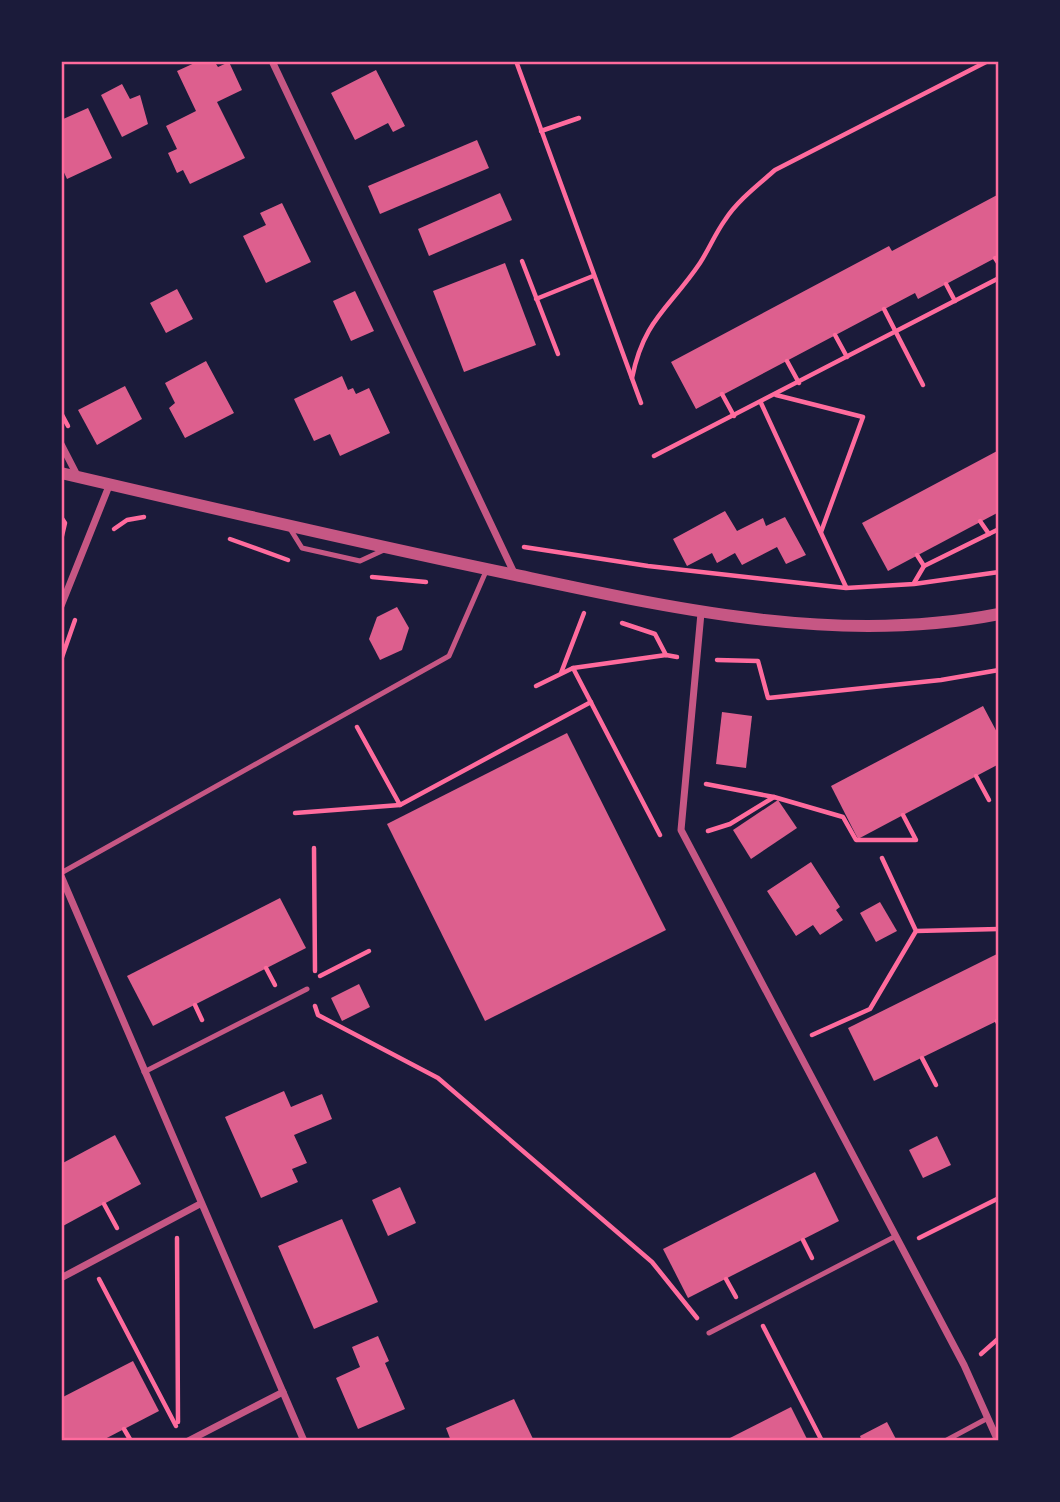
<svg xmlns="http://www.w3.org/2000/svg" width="1060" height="1502" viewBox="0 0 1060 1502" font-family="'Alegreya Sans',sans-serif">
  <rect width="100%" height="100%" fill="#1b1b3a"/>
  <g fill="#dd5f8e">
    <polygon points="199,61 214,61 218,67 229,62 242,90 217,102 245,158 190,184 183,170 177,173 168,153 177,149 166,126 196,111 177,71"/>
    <polygon points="376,70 405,126 393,132 388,123 355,140 331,93"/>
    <polygon points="122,84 130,99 140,95 148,124 122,137 101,95"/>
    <polygon points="88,108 112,158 67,179 61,166 61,120"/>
    <polygon points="477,140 489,168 380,214 368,186"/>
    <polygon points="500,193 512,220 429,256 418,229"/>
    <polygon points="999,194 999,256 918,299 915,293 696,409 671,362 889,246 892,251"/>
    <polygon points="282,203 311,262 266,283 243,236 266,225 260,213"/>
    <polygon points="505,263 536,345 464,372 433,291"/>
    <polygon points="177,289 193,319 166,333 150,303"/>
    <polygon points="355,291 374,331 351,341 333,301"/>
    <polygon points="206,361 234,413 185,438 169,408 175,403 165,383"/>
    <polygon points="342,376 348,390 353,388 356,394 369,388 390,433 340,456 330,434 314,441 294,399"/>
    <polygon points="125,386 142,419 97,445 78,410"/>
    <polygon points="999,450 999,512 888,571 862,523"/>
    <polygon points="725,511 737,531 763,518 766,526 785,517 806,555 786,564 777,547 742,565 735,553 717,563 712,553 687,566 673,539"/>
    <polygon points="397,607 409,628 402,650 380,660 369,639 377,617"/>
    <polygon points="983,706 999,736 999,764 858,839 831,786"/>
    <polygon points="722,712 752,716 746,768 716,764"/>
    <polygon points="567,733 666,930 485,1021 387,824"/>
    <polygon points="778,800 797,828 751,859 733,830"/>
    <polygon points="811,862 840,907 836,910 843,920 820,935 813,925 796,936 767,891"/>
    <polygon points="280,898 306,948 153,1026 127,976"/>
    <polygon points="880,902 897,931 876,942 860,913"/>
    <polygon points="999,953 999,1020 874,1081 848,1028"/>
    <polygon points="359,984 370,1007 342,1021 331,998"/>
    <polygon points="284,1091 291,1107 322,1094 332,1119 294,1135 307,1163 292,1169 298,1182 261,1198 225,1117"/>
    <polygon points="115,1135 141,1184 61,1227 61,1164"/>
    <polygon points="937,1136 951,1165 923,1178 909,1150"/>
    <polygon points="815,1172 839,1221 688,1298 663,1249"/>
    <polygon points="400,1187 416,1223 388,1236 372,1200"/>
    <polygon points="342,1219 378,1302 314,1329 278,1246"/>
    <polygon points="378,1336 389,1361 385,1363 405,1409 358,1429 336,1378 360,1367 352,1347"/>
    <polygon points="133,1361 159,1411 101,1441 61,1441 61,1398"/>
    <polygon points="514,1399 534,1441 451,1441 446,1428"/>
    <polygon points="791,1407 808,1441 724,1441"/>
    <polygon points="887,1422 897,1441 862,1441 860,1436"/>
  </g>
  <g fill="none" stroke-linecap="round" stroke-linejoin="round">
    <g stroke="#ff6b9d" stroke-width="4.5">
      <polyline points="516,61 641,403"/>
      <polyline points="541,131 579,118"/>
      <polyline points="995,258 999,264"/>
      <polyline points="522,261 558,354"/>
      <polyline points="946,284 955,301"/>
      <polyline points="536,299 593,276"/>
      <polyline points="884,309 923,385"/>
      <polyline points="835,335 847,357"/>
      <polyline points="787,361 799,383"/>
      <path d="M632 378C644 319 669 309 700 263 709 249 715 234 725 220 737 201 758 185 775 170L988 61"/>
      <polyline points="722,394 734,416"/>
      <polyline points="776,395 863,417 821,532"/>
      <polyline points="761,403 846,587"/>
      <polyline points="61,413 68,426"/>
      <polyline points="654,456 999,278"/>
      <polyline points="61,517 65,523 61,540"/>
      <polyline points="980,521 989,534"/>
      <polyline points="114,529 127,520 144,517"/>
      <polyline points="230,539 288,560"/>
      <polyline points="524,547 648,566 846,588 914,584 999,572"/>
      <polyline points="917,555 924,566"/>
      <polyline points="372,577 426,582"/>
      <polyline points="914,583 924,566 999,529"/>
      <polyline points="622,623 655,634 666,655"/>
      <polyline points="61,660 75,620"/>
      <polyline points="717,660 758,661 768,698 941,680 999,670"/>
      <polyline points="573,668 660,835"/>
      <polyline points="561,673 584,613"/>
      <polyline points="536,686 573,668 666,655 677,657"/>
      <polyline points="357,727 400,805 591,702"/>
      <polyline points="976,776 989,800"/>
      <polyline points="706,784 774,797"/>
      <polyline points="295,813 400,805"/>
      <polyline points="708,831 730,824 774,797 843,817 856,840 916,840 903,815"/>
      <polyline points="314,848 315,971"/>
      <polyline points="916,931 999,929"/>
      <polyline points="266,968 275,985"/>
      <polyline points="320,976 369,951"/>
      <polyline points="195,1005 202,1020"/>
      <polyline points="315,1006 318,1015 438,1078 652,1262 697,1318"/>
      <polyline points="997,1021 999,1025"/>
      <polyline points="812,1035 870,1009 916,931 882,858"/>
      <polyline points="922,1058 936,1085"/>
      <polyline points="104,1204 117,1228"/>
      <polyline points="177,1238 178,1422"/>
      <polyline points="919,1238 999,1198"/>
      <polyline points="803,1240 812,1258"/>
      <polyline points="99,1279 176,1426"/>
      <polyline points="726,1279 736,1297"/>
      <polyline points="763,1326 822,1441"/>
      <polyline points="981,1354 999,1338"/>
      <polyline points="124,1429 131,1441"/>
    </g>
    <g stroke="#c65784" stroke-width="5">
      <polyline points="289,527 302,548 360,561 386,549"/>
      <polyline points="61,873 449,656 487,569"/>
      <polyline points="144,1072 307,989"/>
      <polyline points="709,1333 896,1236"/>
      <polyline points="945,1441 988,1418"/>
    </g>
    <g stroke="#c65784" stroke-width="7">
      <polyline points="272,61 515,575"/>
      <polyline points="61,444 78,477"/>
      <polyline points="61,606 109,486"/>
      <polyline points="701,613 681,830 964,1365 998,1441"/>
      <polyline points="61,876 304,1441"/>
      <polyline points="61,1278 200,1204"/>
      <polyline points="188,1441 283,1392"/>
    </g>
    <path stroke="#c65784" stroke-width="12" d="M61 473C211 508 361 543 511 574 671 608 836 646 999 614"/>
  </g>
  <rect width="1060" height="1502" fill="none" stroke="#1b1b3a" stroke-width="126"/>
  <rect x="63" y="63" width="934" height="1376" fill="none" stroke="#ff6b9d" stroke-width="2.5"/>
</svg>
